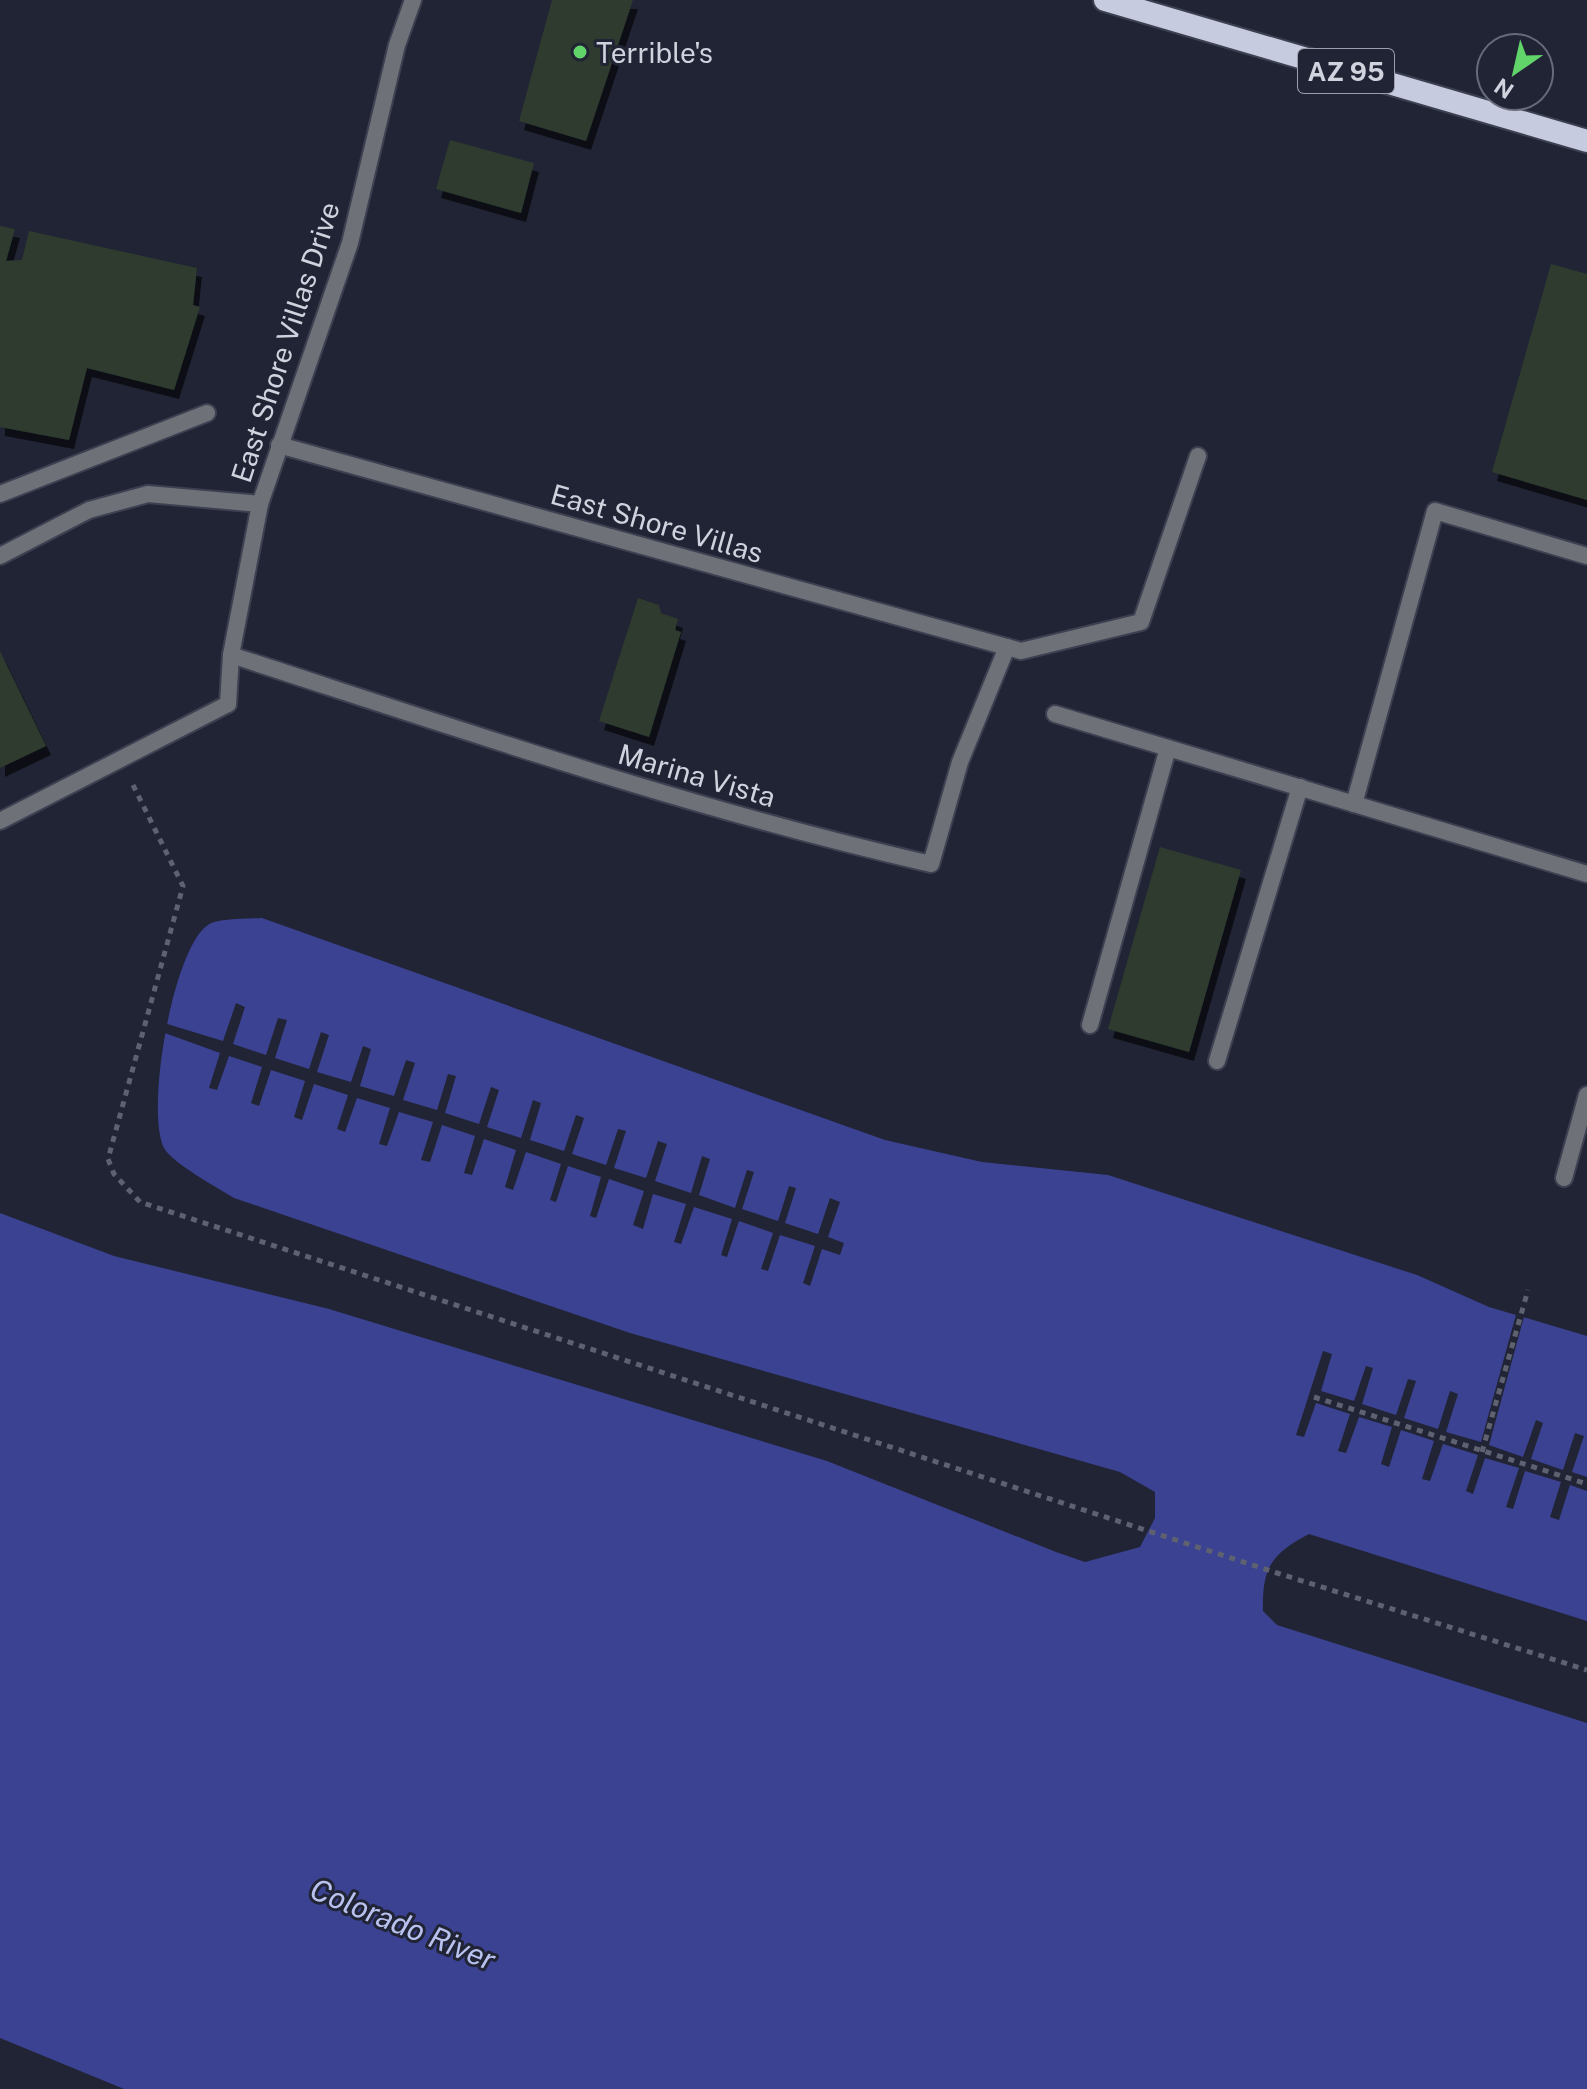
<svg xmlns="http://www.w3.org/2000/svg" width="1587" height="2089" viewBox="0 0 1587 2089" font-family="'Public Sans',sans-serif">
  <defs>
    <filter id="shadow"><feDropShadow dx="5" dy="9" stdDeviation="0" flood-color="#0009"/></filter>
  </defs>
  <rect width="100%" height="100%" fill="#212435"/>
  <path fill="#3b4291" d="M262 918 885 1140 982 1162 1108 1175 1417 1275 1489 1307 1587 1336V1621L1309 1534C1271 1554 1262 1568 1263 1611L1277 1625 1587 1723V2089H124L0 2038V1213L114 1256 329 1309 827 1461 1056 1552 1085 1562 1140 1547 1155 1518V1492L1120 1472 630 1333 234 1198C218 1188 172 1163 164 1148 145 1110 173 948 208 925 217 918 250 919 262 918Z"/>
  <g fill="#212435">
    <polygon points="236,1003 245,1007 233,1044 266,1055 278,1018 287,1020 275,1058 309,1069 321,1032 329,1035 317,1072 351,1082 363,1046 371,1049 360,1086 394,1096 406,1060 415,1063 403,1100 437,1110 448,1074 456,1076 445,1113 479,1124 491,1087 499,1090 487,1127 521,1138 533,1100 541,1103 530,1140 564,1151 576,1115 584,1118 572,1154 606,1165 618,1129 626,1131 614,1168 646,1178 658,1141 667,1144 655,1181 691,1193 702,1156 710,1159 699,1195 735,1208 747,1170 754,1172 742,1209 778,1221 789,1186 796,1188 785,1223 818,1234 830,1198 840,1202 828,1237 844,1243 840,1255 822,1249 810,1286 803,1283 815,1246 780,1235 768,1271 761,1269 773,1233 739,1221 727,1257 721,1255 732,1219 694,1207 681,1244 674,1242 686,1204 653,1194 643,1229 633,1225 644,1191 609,1179 596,1218 590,1216 601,1177 568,1166 556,1202 550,1200 561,1164 526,1152 513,1190 505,1187 516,1150 484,1139 472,1175 464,1173 475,1136 442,1125 430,1162 421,1160 433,1122 399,1112 387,1146 379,1144 390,1108 357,1098 345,1132 337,1129 348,1095 314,1084 302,1120 294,1117 305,1081 271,1070 259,1106 251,1103 262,1067 229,1056 217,1090 209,1088 220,1053 162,1032 164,1023 223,1041"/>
    <polygon points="1517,1311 1525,1313 1489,1445 1523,1457 1536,1420 1543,1423 1531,1459 1563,1470 1575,1433 1584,1436 1572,1472 1587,1477 1587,1491 1570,1485 1559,1520 1550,1517 1561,1482 1525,1471 1513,1509 1506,1507 1519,1468 1485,1458 1473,1494 1466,1491 1478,1455 1443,1444 1430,1481 1422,1479 1434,1441 1401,1430 1389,1467 1381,1464 1392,1427 1359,1417 1346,1453 1338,1451 1350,1414 1316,1403 1304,1437 1296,1435 1323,1351 1332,1354 1321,1391 1354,1401 1366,1366 1373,1368 1362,1404 1396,1415 1408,1379 1416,1381 1404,1418 1438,1429 1450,1391 1458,1394 1446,1432 1481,1442"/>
  </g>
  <g fill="#2d3b2d" filter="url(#shadow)">
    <polygon points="552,0 633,0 586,141 519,121"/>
    <polygon points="450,140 534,163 521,213 436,189"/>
    <polygon points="0,226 15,229 6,261 22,260 29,231 197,268 193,305 200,307 174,390 87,368 69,440 0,427"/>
    <polygon points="1551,264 1587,274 1587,500 1492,472"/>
    <polygon points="638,598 659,605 661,613 678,619 675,630 681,632 649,737 599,721"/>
    <polygon points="0,651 46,746 0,768"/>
    <polygon points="1160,847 1241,870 1189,1052 1108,1029"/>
  </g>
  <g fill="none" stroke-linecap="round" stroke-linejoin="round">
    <defs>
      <g id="service">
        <polyline points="0,556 89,510 148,494 260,504"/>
        <polyline points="0,821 228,704"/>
      </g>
      <g id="minor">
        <polyline points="279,445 1021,651 1141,622 1198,456"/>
        <polyline points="0,494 207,413"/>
        <path d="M231 655C462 730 694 810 931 864L960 762 1007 647"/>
        <polyline points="228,704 231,655 260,504 350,243 397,45 413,0"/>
        <polyline points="1055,714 1587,874"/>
        <polyline points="1354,804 1435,511 1587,556"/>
        <polyline points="1090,1025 1168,748"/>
        <polyline points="1217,1061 1300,787"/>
        <polyline points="1564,1178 1587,1095"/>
      </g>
      <polyline id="trunk" points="1105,0 1587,141"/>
    </defs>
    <use href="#service" stroke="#3d4050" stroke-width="20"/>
    <use href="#minor" stroke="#3d4050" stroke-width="20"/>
    <use href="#trunk" stroke="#3d4050" stroke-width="26"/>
    <g stroke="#5e6170" stroke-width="5" stroke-dasharray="6 6" stroke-linecap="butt">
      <polyline points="133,785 183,886 108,1159 114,1174 140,1202 1277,1573 1587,1670"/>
      <polyline points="1314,1397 1587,1484"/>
      <polyline points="1482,1452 1528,1290"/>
    </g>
    <use href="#service" stroke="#6f7179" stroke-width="16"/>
    <use href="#minor" stroke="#6f7179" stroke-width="16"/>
    <use href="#trunk" stroke="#c6cbe0" stroke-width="22"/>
  </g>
  <circle fill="#61d46a" stroke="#212435" stroke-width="3" cx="580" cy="52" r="8"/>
  <g text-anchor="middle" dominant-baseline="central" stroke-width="6" stroke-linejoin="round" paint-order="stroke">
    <rect fill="#212435" stroke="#9c9eab" stroke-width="2" x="1298" y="49" width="96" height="44" rx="6"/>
    <g font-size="26" font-weight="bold" fill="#d0d3de">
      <text x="1346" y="71">AZ 95</text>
    </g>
    <g font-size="28" fill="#d0d3de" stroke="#212435" text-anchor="start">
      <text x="596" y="52">Terrible's</text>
    </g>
    <g font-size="28" fill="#d0d3de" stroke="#212435">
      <text transform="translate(285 342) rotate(-72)">East Shore Villas Drive</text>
      <text transform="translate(657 523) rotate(16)">East Shore Villas</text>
      <text transform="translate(697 775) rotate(16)">Marina Vista</text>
    </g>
    <g font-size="30" font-style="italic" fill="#b9c2ef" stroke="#212435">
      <text transform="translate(403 1924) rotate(22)">Colorado River</text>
    </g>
  </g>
  <g transform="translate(1515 72) rotate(214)"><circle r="38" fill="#212435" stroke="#676a79" stroke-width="2"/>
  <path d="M0-6L14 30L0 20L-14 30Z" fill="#61d46a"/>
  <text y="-12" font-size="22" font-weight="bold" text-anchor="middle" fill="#d0d3de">N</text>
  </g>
</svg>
